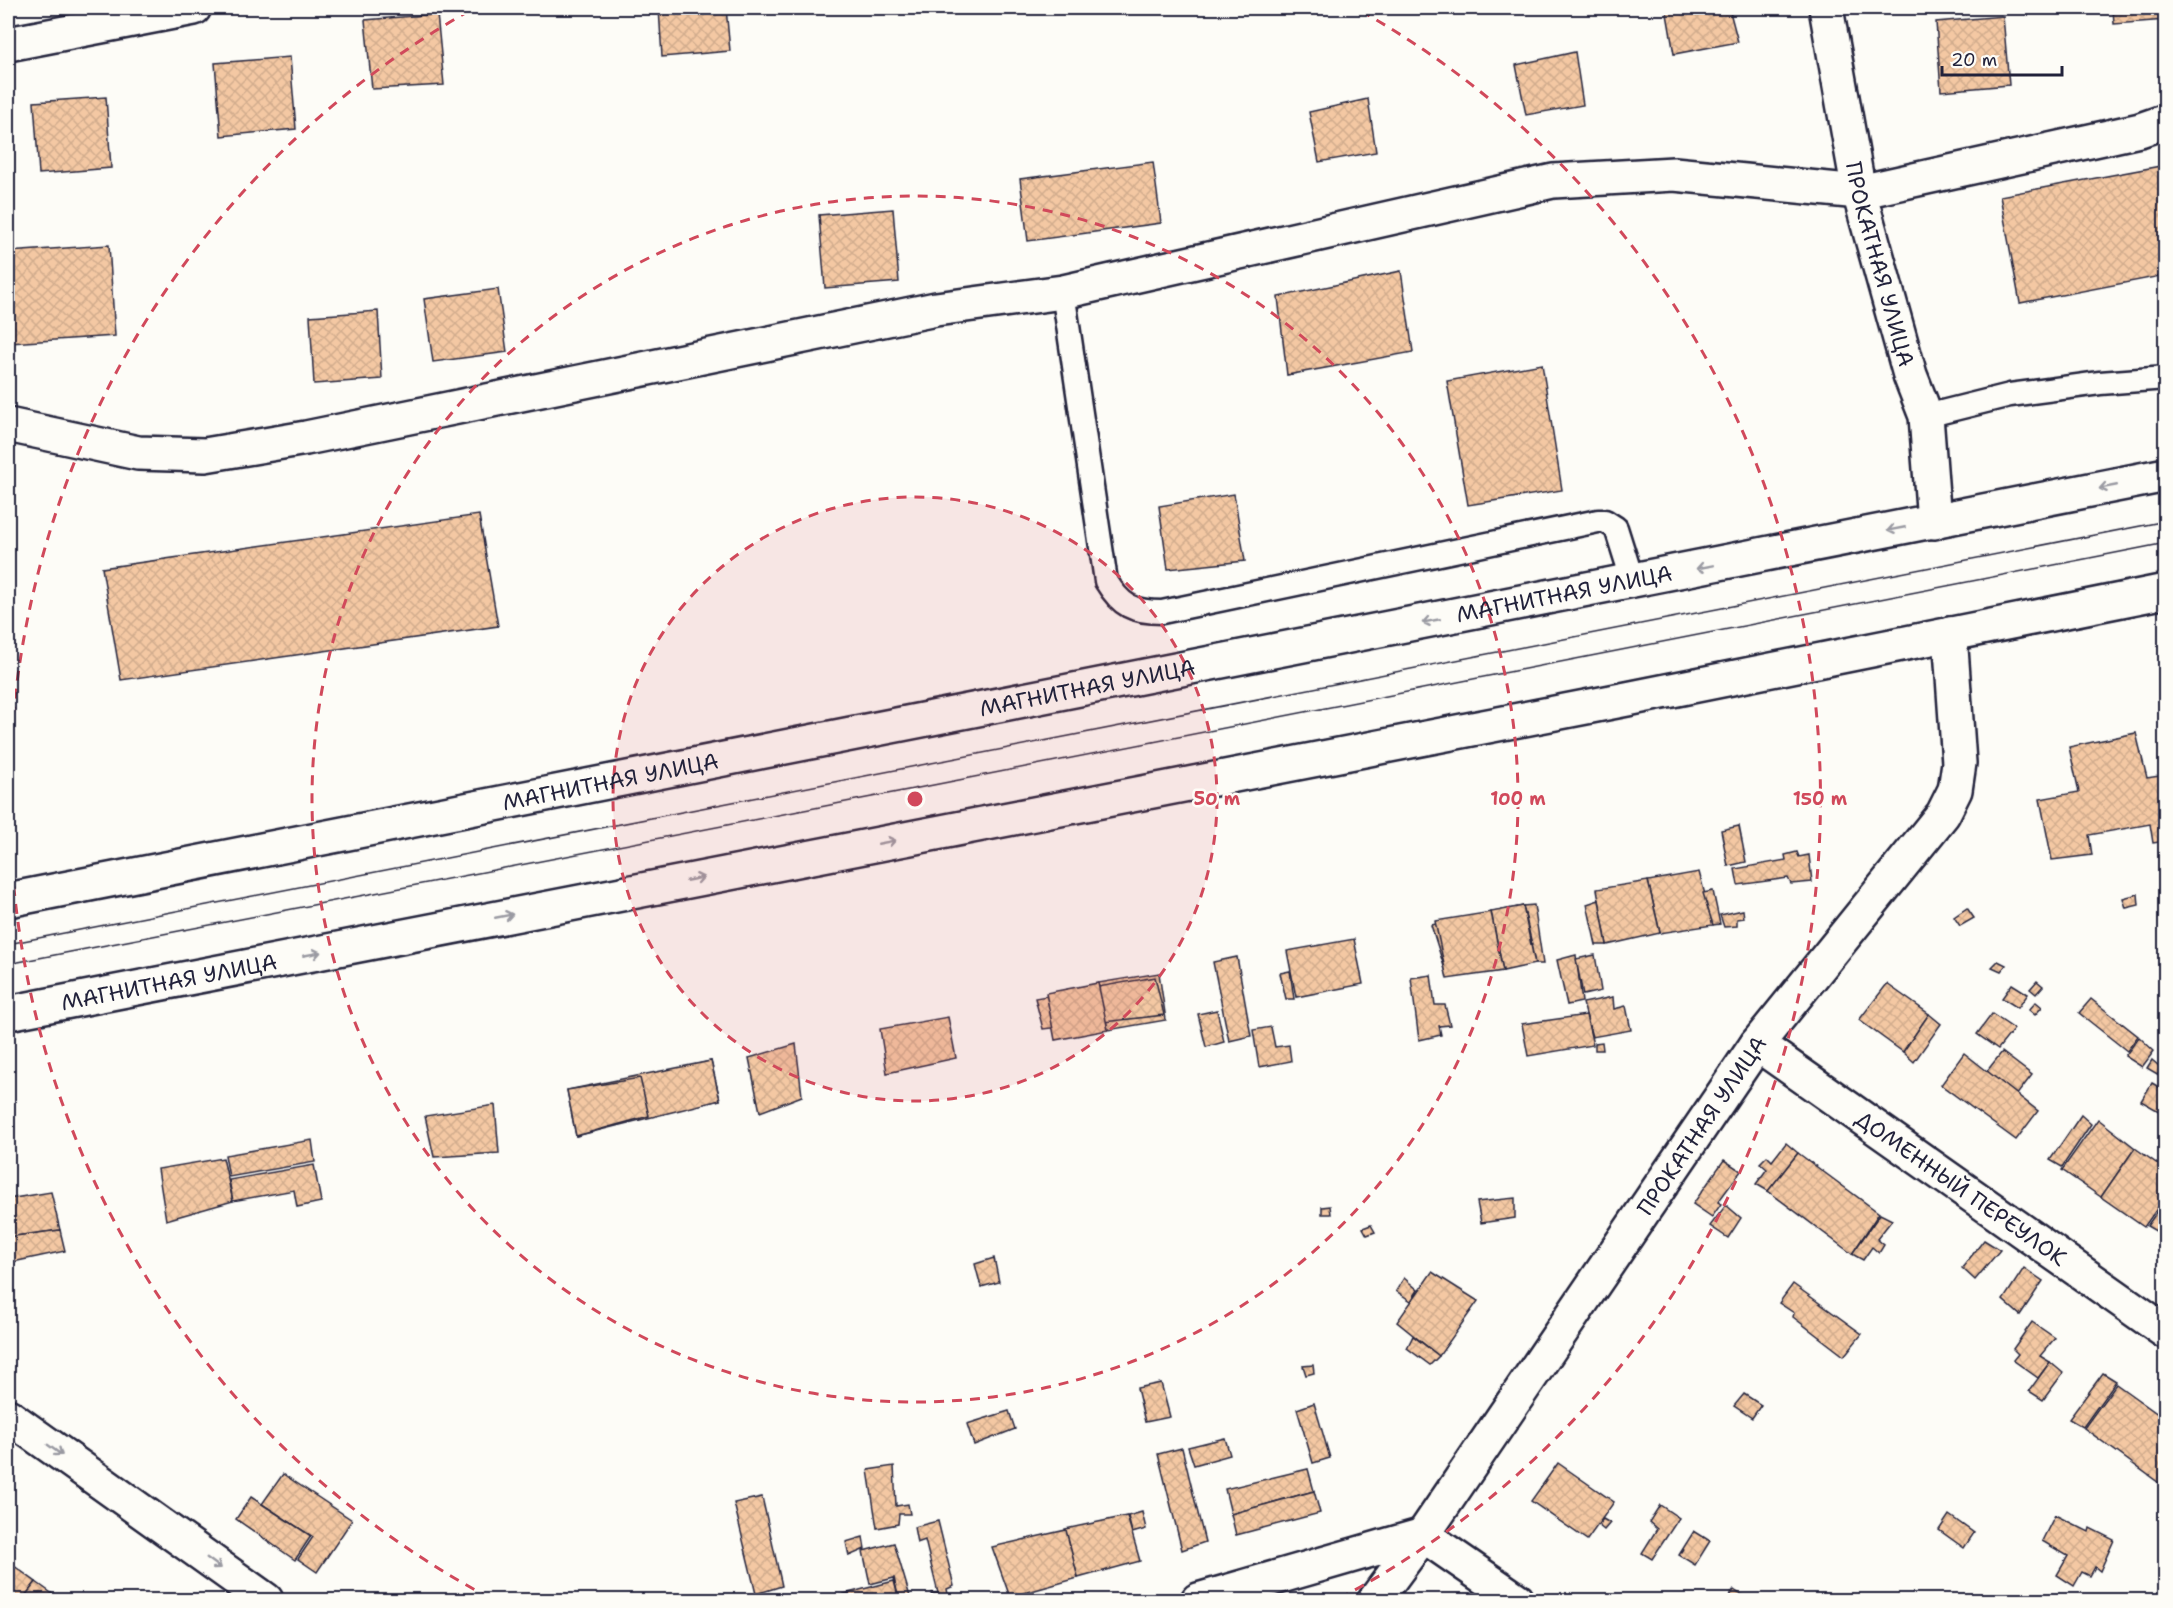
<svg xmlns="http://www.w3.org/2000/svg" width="2173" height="1608" viewBox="0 0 2173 1608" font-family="'Shantell Sans',sans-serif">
  <defs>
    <pattern id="building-cross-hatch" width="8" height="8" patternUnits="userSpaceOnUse" patternTransform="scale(1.5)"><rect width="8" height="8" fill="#f4c8a3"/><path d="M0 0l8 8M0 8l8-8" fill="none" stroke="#d1ac8d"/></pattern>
  </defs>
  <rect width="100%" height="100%" fill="#fdfcf7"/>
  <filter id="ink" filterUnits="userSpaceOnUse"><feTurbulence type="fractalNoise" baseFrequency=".0167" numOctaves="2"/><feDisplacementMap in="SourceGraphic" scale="12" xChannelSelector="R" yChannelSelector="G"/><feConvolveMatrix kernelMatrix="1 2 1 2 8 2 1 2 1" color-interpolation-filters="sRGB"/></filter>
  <g filter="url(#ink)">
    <g fill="url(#building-cross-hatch)" stroke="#22223b" stroke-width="1.5">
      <polygon points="659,8 726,8 730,51 662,57"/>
      <polygon points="1666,8 1729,8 1738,42 1674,54"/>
      <polygon points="2113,8 2166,8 2166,20 2114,24"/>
      <polygon points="437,14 444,85 372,89 365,20"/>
      <polygon points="2003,16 2009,85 1941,91 1936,22"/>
      <polygon points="1575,52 1583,105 1526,115 1516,65"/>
      <polygon points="290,57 296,129 221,136 215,63"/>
      <polygon points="106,97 111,168 39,174 34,102"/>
      <polygon points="1368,99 1376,152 1319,162 1309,112"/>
      <polygon points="1153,162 1161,223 1028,241 1020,179"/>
      <polygon points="2166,165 2166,275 2020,303 2000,196"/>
      <polygon points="893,209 899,282 825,288 819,215"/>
      <polygon points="109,245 115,336 10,343 8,301 8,252"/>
      <polygon points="1401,271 1413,352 1287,375 1278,297"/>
      <polygon points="498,289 507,352 433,362 424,299"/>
      <polygon points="378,311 382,379 314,384 310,316"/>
      <polygon points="1542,364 1562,490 1468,505 1447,381"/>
      <polygon points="1234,494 1245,561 1168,569 1159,506"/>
      <polygon points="479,515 498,626 121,680 102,568"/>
      <polygon points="2136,733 2147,778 2166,775 2166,841 2153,843 2150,824 2089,835 2092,855 2052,860 2040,799 2079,792 2069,747"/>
      <polygon points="1739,826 1746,862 1728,866 1721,830"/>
      <polygon points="1797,852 1799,857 1809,855 1812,882 1791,884 1788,878 1738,885 1735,869 1786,860 1785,855"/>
      <polygon points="1699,872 1713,925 1660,933 1648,881"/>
      <polygon points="1648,881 1660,933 1607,945 1597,889"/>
      <polygon points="1713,891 1720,924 1713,925 1703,893"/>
      <polygon points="2138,894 2139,905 2126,908 2123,898"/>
      <polygon points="1599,900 1607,945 1596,945 1587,904"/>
      <polygon points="1534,905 1543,964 1535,964 1523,906"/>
      <polygon points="1523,906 1532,944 1447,976 1431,925"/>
      <polygon points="1523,906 1535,964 1503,971 1491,912"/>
      <polygon points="1967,908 1974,918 1960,926 1954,917"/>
      <polygon points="1743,910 1744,918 1737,919 1737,926 1724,927 1720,915"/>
      <polygon points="1491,912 1503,971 1447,979 1435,921"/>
      <polygon points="1354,939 1363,984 1296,997 1287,951"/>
      <polygon points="1576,955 1582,1002 1567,1005 1557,960"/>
      <polygon points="1595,955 1601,991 1583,995 1576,959"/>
      <polygon points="1237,957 1251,1036 1229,1041 1213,962"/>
      <polygon points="1998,961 2006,965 2001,971 1992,967"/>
      <polygon points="1290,971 1294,999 1286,999 1280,973"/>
      <polygon points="1159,973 1166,1020 1108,1030 1098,983"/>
      <polygon points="1431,975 1435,1005 1445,1005 1450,1025 1439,1026 1441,1035 1419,1040 1411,978"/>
      <polygon points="1155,977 1164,1015 1043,1029 1035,998"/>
      <polygon points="2037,981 2043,986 2036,994 2030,989"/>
      <polygon points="1098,983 1108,1030 1055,1040 1046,993"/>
      <polygon points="1887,984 1929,1014 1903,1052 1859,1020"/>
      <polygon points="2012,984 2028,994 2018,1008 2002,998"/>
      <polygon points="1613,997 1614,1009 1626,1006 1631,1030 1592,1037 1583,1003"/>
      <polygon points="2091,999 2138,1036 2127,1051 2079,1013"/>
      <polygon points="2036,1002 2042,1007 2035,1015 2029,1010"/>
      <polygon points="1217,1010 1224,1042 1206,1047 1198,1014"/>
      <polygon points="1929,1014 1941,1024 1914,1062 1903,1052"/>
      <polygon points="1992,1014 2014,1029 1998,1049 1977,1034"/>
      <polygon points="1586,1015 1593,1045 1528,1056 1522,1024"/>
      <polygon points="948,1017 956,1058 887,1073 880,1029"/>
      <polygon points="1271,1027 1275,1047 1289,1045 1291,1061 1259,1067 1253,1030"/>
      <polygon points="2139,1037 2154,1051 2142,1067 2125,1056"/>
      <polygon points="1602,1042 1603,1050 1595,1050 1595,1043"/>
      <polygon points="796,1044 802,1096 760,1112 749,1058"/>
      <polygon points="2002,1052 2032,1075 2016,1096 1987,1071"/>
      <polygon points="1964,1053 2038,1111 2016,1140 1941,1085"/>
      <polygon points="2152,1060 2164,1070 2159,1075 2147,1068"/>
      <polygon points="711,1061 720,1100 649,1116 640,1078"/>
      <polygon points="711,1061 720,1100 576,1136 567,1090"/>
      <polygon points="640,1078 649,1116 576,1136 567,1090"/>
      <polygon points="2152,1083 2166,1091 2164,1114 2141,1101"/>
      <polygon points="495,1105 499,1153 434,1157 425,1116"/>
      <polygon points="2081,1115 2091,1124 2062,1167 2050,1160"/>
      <polygon points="2098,1119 2135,1148 2101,1197 2062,1170"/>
      <polygon points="312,1140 315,1162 229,1177 225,1155"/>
      <polygon points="1786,1143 1798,1153 1768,1191 1756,1184 1767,1169 1760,1163 1767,1156 1772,1161"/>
      <polygon points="2135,1148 2166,1170 2166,1196 2144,1227 2101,1197"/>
      <polygon points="1798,1153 1879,1213 1852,1254 1768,1191"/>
      <polygon points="223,1158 233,1201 166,1220 158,1169"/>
      <polygon points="1724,1160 1741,1171 1718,1202 1721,1204 1712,1217 1693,1204"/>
      <polygon points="314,1165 321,1202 297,1207 294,1190 233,1201 229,1180"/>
      <polygon points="51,1192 60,1230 8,1237 8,1199"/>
      <polygon points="1515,1198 1515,1218 1481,1223 1477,1202"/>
      <polygon points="2166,1199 2166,1237 2147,1226"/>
      <polygon points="1726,1205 1741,1218 1728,1238 1710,1226"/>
      <polygon points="1330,1206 1331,1214 1322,1214 1322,1207"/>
      <polygon points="1880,1214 1892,1220 1877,1239 1884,1245 1879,1253 1872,1247 1863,1260 1852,1254"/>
      <polygon points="1371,1225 1375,1232 1367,1235 1363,1228"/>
      <polygon points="60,1230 65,1251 8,1263 8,1237"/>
      <polygon points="1984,1240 2000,1250 1975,1280 1962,1268"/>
      <polygon points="994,1258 999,1282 981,1287 975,1264"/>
      <polygon points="2024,1268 2043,1281 2020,1315 2003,1300"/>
      <polygon points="1432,1272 1478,1301 1439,1356 1397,1322"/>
      <polygon points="1404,1278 1418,1290 1411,1301 1396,1291"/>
      <polygon points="1793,1284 1862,1334 1844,1356 1793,1317 1794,1313 1779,1303"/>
      <polygon points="2032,1322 2055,1338 2040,1356 2050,1362 2038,1378 2013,1360 2018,1354 2013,1349"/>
      <polygon points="1413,1336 1439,1356 1430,1365 1407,1348"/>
      <polygon points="2050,1362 2063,1373 2043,1400 2029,1391"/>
      <polygon points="1313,1365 1314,1373 1306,1375 1303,1366"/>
      <polygon points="2103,1373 2116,1381 2083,1427 2069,1419"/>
      <polygon points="1161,1383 1170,1417 1145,1422 1137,1388"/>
      <polygon points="2116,1384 2166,1420 2166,1488 2084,1428"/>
      <polygon points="1744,1394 1761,1405 1752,1418 1734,1406"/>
      <polygon points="1314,1403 1330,1458 1313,1463 1297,1409"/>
      <polygon points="1009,1411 1015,1429 974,1445 967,1424"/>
      <polygon points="1225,1438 1230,1455 1194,1465 1188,1447"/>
      <polygon points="1182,1448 1205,1542 1182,1550 1158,1454"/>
      <polygon points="1558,1463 1614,1502 1587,1540 1531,1501"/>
      <polygon points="894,1466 896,1506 908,1504 910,1514 899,1514 898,1524 877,1528 868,1470"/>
      <polygon points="1308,1469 1314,1491 1231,1514 1225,1489"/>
      <polygon points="283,1474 352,1520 317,1572 298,1559 313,1537 262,1504"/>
      <polygon points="1314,1491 1320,1513 1236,1535 1231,1514"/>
      <polygon points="251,1497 311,1536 295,1560 236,1519"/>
      <polygon points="762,1497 782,1586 756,1594 734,1503"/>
      <polygon points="1660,1505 1679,1518 1652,1559 1642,1553 1657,1529 1649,1522"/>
      <polygon points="1142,1512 1146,1529 1132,1533 1128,1516"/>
      <polygon points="1949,1515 1974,1533 1964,1548 1939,1530"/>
      <polygon points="2055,1515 2089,1532 2090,1528 2114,1540 2100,1571 2095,1567 2090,1576 2082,1572 2074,1586 2057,1575 2068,1556 2042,1541"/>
      <polygon points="1127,1516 1140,1561 1078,1578 1065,1529"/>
      <polygon points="1603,1519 1610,1523 1604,1530 1598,1525"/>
      <polygon points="938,1521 954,1586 947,1589 949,1600 933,1600 932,1593 938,1593 925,1540 917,1543 914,1527"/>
      <polygon points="1066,1530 1078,1578 1010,1597 992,1547"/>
      <polygon points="1694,1531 1710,1541 1695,1565 1679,1555"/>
      <polygon points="863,1537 865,1549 849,1556 846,1542"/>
      <polygon points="894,1543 911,1600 899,1600 894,1578 870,1584 863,1551"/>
      <polygon points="10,1563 36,1582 22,1600 8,1600 8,1567"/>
      <polygon points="894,1581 899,1600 834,1600 833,1597"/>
      <polygon points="36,1582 61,1600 22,1600"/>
      <polygon points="1734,1590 1749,1600 1727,1600"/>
    </g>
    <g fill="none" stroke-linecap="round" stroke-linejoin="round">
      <defs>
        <g id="service">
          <path d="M1063 292 1106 581C1121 606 1133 612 1162 612L1598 521H1605L1616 528 1633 582"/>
          <polyline points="1926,416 2010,395 2100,383 2166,378"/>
        </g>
        <g id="minor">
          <path id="s1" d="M1826 8 1859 192 1910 375 1926 416 1934 522"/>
          <polyline points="8,44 194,8"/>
          <polyline points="8,425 138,453 205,455 306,438 936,309 1063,292 1553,181 1674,174 1859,192 2140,130 2166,121"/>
          <path id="s2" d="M1757 1044 2166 1332"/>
          <polyline points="1198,1600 1423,1535 1517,1600"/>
          <path id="s3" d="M1375 1600 1423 1535 1757 1044 1943 814 1955 790 1959 763 1950 634"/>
        </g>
        <polyline id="secondary" points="8,1416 266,1600"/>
        <g id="primary">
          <path id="s4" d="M8 900 2166 475"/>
          <path id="s5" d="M8 1013 1627 699 2166 591"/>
        </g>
      </defs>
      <use href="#service" stroke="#22223b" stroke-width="27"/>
      <use href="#minor" stroke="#22223b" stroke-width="38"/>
      <use href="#secondary" stroke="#22223b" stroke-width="38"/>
      <use href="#primary" stroke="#22223b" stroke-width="38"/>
      <use href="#service" stroke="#fdfcf7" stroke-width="22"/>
      <use href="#minor" stroke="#fdfcf7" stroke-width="33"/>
      <use href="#secondary" stroke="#fdfcf7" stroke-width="33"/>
      <use href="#primary" stroke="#fdfcf7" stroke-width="33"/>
      <g stroke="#22223b" stroke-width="1.5">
        <polyline points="8,944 2166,521"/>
        <polyline points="8,964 908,790 2166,543"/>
      </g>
    </g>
    <defs><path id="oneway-shaft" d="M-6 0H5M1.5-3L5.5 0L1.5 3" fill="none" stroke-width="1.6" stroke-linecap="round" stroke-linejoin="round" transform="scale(1.5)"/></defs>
    <g stroke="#9a9aa2">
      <use href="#oneway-shaft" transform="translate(2108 487) rotate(169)"/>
      <use href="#oneway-shaft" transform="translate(1896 529) rotate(169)"/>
      <use href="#oneway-shaft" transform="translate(1705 567) rotate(169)"/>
      <use href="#oneway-shaft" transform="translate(1431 621) rotate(169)"/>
      <use href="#oneway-shaft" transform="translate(887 842) rotate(-11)"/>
      <use href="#oneway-shaft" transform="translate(695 879) rotate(-11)"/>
      <use href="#oneway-shaft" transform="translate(504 916) rotate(-11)"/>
      <use href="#oneway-shaft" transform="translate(312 954) rotate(-11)"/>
      <use href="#oneway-shaft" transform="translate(55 1450) rotate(36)"/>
      <use href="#oneway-shaft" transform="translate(214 1563) rotate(36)"/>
    </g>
  </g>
  <circle cx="915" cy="799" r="302" fill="#d1495b" fill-opacity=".12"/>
  <g fill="none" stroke="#d1495b" stroke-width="3" stroke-dasharray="10 8">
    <circle cx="915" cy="799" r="302"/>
    <circle cx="915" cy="799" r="603"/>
    <path d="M490 1598A905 905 0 0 1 469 11M1361 11A905 905 0 0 1 1340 1598"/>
  </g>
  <g text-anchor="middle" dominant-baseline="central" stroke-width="5" stroke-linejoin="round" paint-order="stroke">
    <g font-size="22" fill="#22223b" stroke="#fdfcf7">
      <text stroke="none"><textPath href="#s1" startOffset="262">ПРОКАТНАЯ УЛИЦА</textPath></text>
      <text stroke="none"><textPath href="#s4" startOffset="1586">МАГНИТНАЯ УЛИЦА</textPath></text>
      <text stroke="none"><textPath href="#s4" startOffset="1100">МАГНИТНАЯ УЛИЦА</textPath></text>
      <text stroke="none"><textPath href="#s4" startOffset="614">МАГНИТНАЯ УЛИЦА</textPath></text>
      <text stroke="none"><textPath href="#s5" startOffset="164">МАГНИТНАЯ УЛИЦА</textPath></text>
      <text stroke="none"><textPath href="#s3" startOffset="576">ПРОКАТНАЯ УЛИЦА</textPath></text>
      <text stroke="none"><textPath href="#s2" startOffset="250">ДОМЕННЫЙ ПЕРЕУЛОК</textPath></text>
    </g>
  </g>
  <circle cx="915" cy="799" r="9" fill="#d1495b" stroke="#fdfcf7" stroke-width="3"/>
  <g font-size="18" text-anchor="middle" font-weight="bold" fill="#d1495b" stroke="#fdfcf7" stroke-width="5" stroke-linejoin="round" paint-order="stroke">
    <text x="1217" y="805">50 m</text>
    <text x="1518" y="805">100 m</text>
    <text x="1820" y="805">150 m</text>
  </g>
  <rect width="2173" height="1608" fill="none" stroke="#fdfcf7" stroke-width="30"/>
  <rect x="15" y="15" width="2143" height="1578" fill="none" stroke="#22223b" stroke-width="2" filter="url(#ink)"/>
  <path d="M1942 66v9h120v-9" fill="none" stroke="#22223b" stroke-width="3"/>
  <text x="1951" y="66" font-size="18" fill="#22223b" stroke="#fdfcf7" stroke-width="4.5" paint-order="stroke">20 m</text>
</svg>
